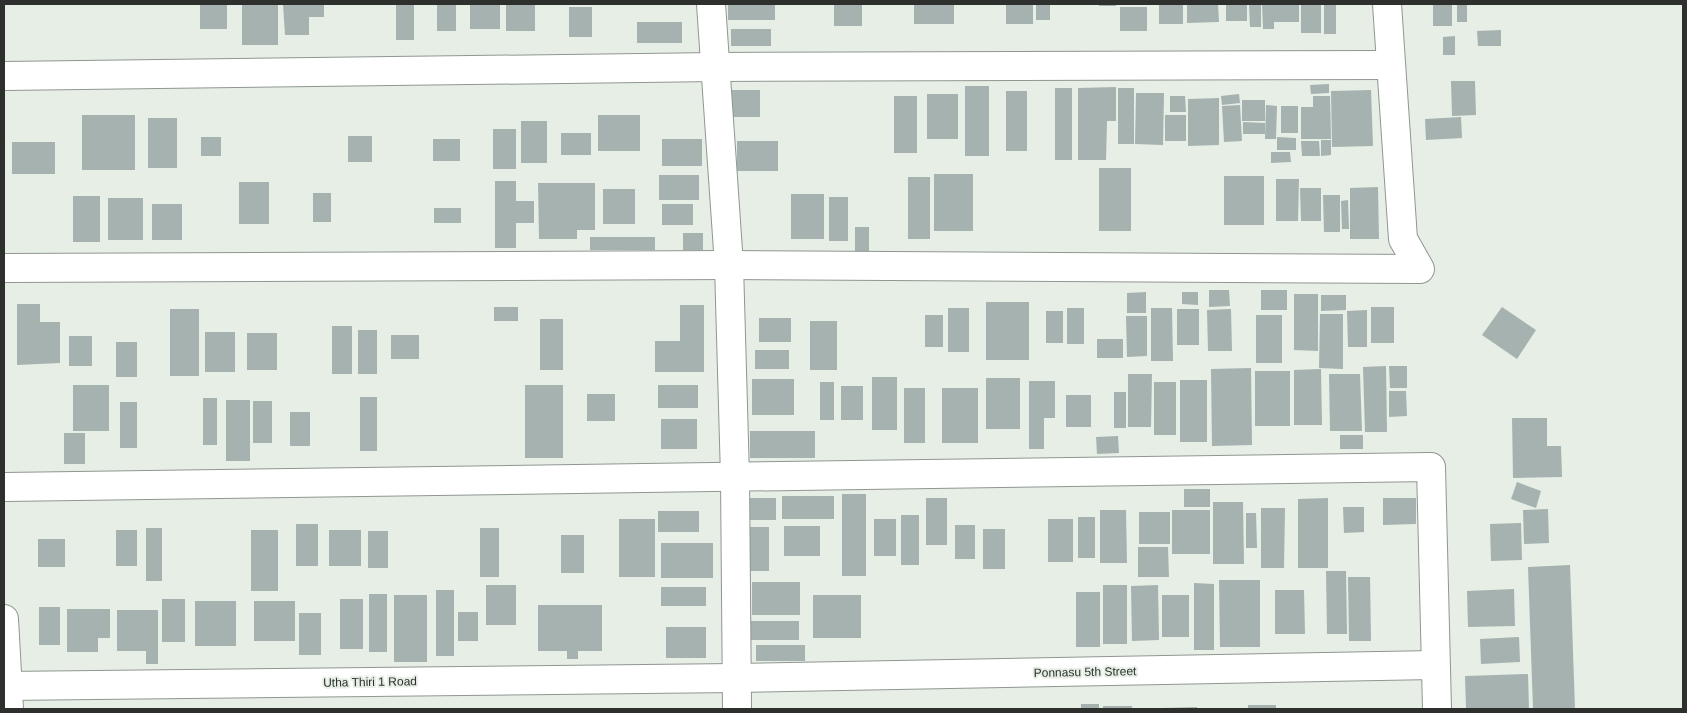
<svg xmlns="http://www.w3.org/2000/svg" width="1687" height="713" viewBox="0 0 1687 713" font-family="Arial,sans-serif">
  <rect width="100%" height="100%" fill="#e6eee6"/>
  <g fill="#a6b2af">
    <rect x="200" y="4" width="27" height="25"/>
    <rect x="242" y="4" width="36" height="41"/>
    <polygon points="283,4 324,4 324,17 309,17 309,35 285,35"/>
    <rect x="396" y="4" width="18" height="36"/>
    <rect x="437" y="4" width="19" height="27"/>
    <rect x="470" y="4" width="30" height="25"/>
    <rect x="506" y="4" width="29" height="27"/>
    <rect x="728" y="4" width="47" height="16"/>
    <rect x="834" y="4" width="28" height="22"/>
    <rect x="914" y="4" width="40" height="20"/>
    <rect x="1006" y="4" width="27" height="20"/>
    <rect x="1036" y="4" width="14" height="16"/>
    <rect x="1099" y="4" width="17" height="2"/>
    <rect x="1159" y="4" width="24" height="20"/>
    <polygon points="1187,4 1218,4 1219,22 1187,23"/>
    <rect x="1226" y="4" width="21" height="17"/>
    <polygon points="1249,4 1261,4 1261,27 1250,27"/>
    <polygon points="1262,4 1299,4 1299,22 1274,22 1274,29 1263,29"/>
    <rect x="1301" y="4" width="20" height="29"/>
    <rect x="1324" y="4" width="12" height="30"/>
    <rect x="1433" y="4" width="19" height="22"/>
    <rect x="1457" y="5" width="10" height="17"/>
    <rect x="569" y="7" width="23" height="30"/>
    <rect x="1120" y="7" width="27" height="24"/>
    <rect x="637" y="22" width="45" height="21"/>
    <rect x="731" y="29" width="40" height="17"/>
    <polygon points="1501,30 1501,46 1478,46 1477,31"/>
    <polygon points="1455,36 1455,55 1443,55 1443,37"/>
    <polygon points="1451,81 1475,81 1476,115 1452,116"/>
    <polygon points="1329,84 1329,93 1311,94 1310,85"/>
    <rect x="965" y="86" width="24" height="70"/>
    <polygon points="1116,87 1116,121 1107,121 1106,160 1078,160 1078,88"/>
    <rect x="1055" y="88" width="17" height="72"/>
    <rect x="1118" y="88" width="16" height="56"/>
    <rect x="730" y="90" width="30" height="27"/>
    <polygon points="1371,90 1373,146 1332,147 1331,91"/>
    <rect x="1006" y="91" width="21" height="60"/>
    <polygon points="1136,93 1164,93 1163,145 1135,144"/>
    <rect x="927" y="94" width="31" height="45"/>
    <polygon points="1239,94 1240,103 1222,105 1221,96"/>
    <rect x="894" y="96" width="23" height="57"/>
    <polygon points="1170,96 1185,96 1186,112 1170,112"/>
    <polygon points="1313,96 1330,96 1331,139 1301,139 1301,107 1313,107"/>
    <polygon points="1219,98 1219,145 1188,146 1188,99"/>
    <rect x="1242" y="100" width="23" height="21"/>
    <polygon points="1240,105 1242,141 1224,142 1222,106"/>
    <polygon points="1266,105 1277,106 1276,139 1265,139"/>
    <rect x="1281" y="106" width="17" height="27"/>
    <rect x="82" y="115" width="53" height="55"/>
    <rect x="598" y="115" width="42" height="36"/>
    <rect x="1165" y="115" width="21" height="26"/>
    <polygon points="1461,117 1462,138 1426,140 1425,119"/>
    <rect x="148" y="118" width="29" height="50"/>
    <rect x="521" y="121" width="26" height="42"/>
    <polygon points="1243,122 1265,123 1265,134 1243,134"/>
    <rect x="493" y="129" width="23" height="40"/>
    <rect x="561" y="133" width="30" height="22"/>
    <rect x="348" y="136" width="24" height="26"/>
    <rect x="201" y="137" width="20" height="19"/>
    <polygon points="1277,137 1296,138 1296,150 1277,150"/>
    <rect x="433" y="139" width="27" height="22"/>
    <rect x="662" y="139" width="40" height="27"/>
    <polygon points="1321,140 1331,140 1331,155 1321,156"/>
    <rect x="737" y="141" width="41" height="30"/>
    <polygon points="1301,141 1319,141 1320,156 1302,156"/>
    <rect x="12" y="142" width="43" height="32"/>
    <polygon points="1271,152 1290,152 1291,162 1271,163"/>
    <rect x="1099" y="168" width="32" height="63"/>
    <rect x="934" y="174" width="39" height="57"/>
    <rect x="659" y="175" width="40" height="25"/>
    <rect x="1224" y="176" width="40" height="49"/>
    <rect x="908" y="177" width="22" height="62"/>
    <polygon points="1276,179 1299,179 1298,221 1276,221"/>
    <polygon points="495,181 516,181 516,201 534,201 534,223 516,223 516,248 495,248"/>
    <rect x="239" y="182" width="30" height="42"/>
    <polygon points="538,183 595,183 595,230 577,230 577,239 539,239"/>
    <polygon points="1378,187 1379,239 1350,239 1350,188"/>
    <polygon points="1300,188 1321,188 1321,221 1301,221"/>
    <rect x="603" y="189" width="32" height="35"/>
    <rect x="313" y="193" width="18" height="29"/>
    <rect x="791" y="194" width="33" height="45"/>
    <polygon points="1323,195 1340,195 1340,232 1324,232"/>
    <rect x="73" y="196" width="27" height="46"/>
    <rect x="829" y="197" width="19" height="44"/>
    <rect x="108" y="198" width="35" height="42"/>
    <polygon points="1348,200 1349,229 1342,229 1341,201"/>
    <rect x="152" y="204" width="30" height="36"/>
    <rect x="662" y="204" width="31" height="21"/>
    <rect x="434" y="208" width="27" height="15"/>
    <rect x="855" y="227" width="14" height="24"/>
    <rect x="683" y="233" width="20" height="17"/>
    <rect x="590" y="237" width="65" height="13"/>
    <polygon points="1209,290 1229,290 1230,306 1209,307"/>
    <rect x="1261" y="290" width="26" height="20"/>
    <polygon points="1146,292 1146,313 1127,313 1127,293"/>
    <polygon points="1182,292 1198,292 1198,305 1182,304"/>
    <polygon points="1294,294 1318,294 1318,351 1294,350"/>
    <polygon points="1321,295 1346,295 1346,310 1321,311"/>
    <rect x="986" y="302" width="43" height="58"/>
    <polygon points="17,304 40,304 40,322 60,322 60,363 17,365"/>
    <polygon points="680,305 704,305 704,372 655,372 655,341 680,341"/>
    <rect x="494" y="307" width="24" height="14"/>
    <rect x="1371" y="307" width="23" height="36"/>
    <polygon points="1502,307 1536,330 1517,359 1482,335"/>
    <rect x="948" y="308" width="21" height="44"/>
    <rect x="1067" y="308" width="17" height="36"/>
    <polygon points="1151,308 1172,308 1173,361 1151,361"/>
    <rect x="170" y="309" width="29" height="67"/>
    <rect x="1177" y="309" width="22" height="36"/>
    <polygon points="1231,309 1232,351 1208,351 1207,310"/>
    <polygon points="1367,310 1367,347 1348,347 1347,311"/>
    <rect x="1046" y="311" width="17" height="32"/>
    <polygon points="1320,314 1343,314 1343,369 1319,368"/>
    <rect x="925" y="315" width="18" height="32"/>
    <rect x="1256" y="315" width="26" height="48"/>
    <polygon points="1126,316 1147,316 1147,356 1127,357"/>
    <rect x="759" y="318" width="32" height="24"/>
    <rect x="540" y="319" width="23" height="51"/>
    <rect x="810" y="321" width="27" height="49"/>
    <rect x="332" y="326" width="20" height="48"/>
    <rect x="358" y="330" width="19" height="44"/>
    <rect x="205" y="332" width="30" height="40"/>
    <rect x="247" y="333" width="30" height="37"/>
    <rect x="391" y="335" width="28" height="24"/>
    <rect x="69" y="336" width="23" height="30"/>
    <rect x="1097" y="339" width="26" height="19"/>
    <rect x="116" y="342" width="21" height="35"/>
    <rect x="755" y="350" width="34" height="19"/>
    <polygon points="1386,366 1387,432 1365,432 1363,367"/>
    <polygon points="1389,366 1407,366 1407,388 1390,388"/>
    <polygon points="1251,368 1252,445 1212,446 1211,369"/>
    <polygon points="1321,369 1322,425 1294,425 1294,370"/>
    <rect x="1255" y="371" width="35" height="55"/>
    <polygon points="1128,374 1152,374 1151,427 1128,427"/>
    <polygon points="1329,374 1360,374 1362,431 1330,431"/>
    <rect x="872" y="377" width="25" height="53"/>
    <rect x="986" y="378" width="34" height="51"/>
    <rect x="752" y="379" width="42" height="36"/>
    <rect x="1180" y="380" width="27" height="62"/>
    <polygon points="1029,381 1055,381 1055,418 1044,418 1044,449 1029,449"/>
    <rect x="820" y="382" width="14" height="38"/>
    <rect x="1154" y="382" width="22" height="53"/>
    <rect x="73" y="385" width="36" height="46"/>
    <rect x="525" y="385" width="38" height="73"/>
    <rect x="658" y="385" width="40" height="23"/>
    <rect x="841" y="386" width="22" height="34"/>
    <rect x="904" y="388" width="21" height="55"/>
    <rect x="942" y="388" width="36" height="55"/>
    <polygon points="1389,391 1406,391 1407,416 1389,417"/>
    <rect x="1114" y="392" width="12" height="36"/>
    <rect x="587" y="394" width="28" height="27"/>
    <rect x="1066" y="395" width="25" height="32"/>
    <rect x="360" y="397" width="17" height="54"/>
    <rect x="203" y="398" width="14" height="47"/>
    <rect x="226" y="400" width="24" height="61"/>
    <rect x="253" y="401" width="19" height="42"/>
    <rect x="120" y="402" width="17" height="46"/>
    <rect x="290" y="412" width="20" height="34"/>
    <polygon points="1512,418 1547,418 1547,446 1561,446 1562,477 1513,478"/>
    <rect x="661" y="419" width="36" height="30"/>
    <rect x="750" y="431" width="65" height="27"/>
    <rect x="64" y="433" width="21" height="31"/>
    <rect x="1340" y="435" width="23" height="14"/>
    <polygon points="1118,436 1119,453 1097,454 1096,437"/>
    <polygon points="1517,482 1541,491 1536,508 1511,499"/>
    <rect x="1184" y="489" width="26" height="18"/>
    <rect x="842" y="494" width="24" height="82"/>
    <rect x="782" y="496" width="52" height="23"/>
    <rect x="748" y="498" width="28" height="22"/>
    <rect x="926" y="498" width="21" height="47"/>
    <polygon points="1328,498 1328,568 1298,568 1298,499"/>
    <polygon points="1383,498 1416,498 1416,524 1383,525"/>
    <polygon points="1213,502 1243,502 1244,564 1213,564"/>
    <polygon points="1343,507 1364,507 1364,532 1344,533"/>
    <polygon points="1261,508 1285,508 1284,568 1261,568"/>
    <polygon points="1548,509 1549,543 1524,544 1523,510"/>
    <polygon points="1100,510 1126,510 1127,563 1100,563"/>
    <rect x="1172" y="510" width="38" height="44"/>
    <rect x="658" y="511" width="41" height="21"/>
    <rect x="1139" y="512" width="31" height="32"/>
    <polygon points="1246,513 1256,513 1257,548 1246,548"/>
    <rect x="901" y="515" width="18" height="50"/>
    <rect x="1078" y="517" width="17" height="41"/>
    <rect x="619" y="519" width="36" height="58"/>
    <rect x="874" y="519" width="22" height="37"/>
    <rect x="1048" y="519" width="25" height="43"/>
    <polygon points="1521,523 1522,560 1491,561 1490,524"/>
    <rect x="296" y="524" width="22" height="42"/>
    <rect x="955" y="525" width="20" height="34"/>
    <rect x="784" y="526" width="36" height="30"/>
    <rect x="750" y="527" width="19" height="44"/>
    <rect x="146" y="528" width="16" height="53"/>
    <rect x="480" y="528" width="19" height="49"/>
    <rect x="983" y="529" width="22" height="40"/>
    <rect x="116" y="530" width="21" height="36"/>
    <rect x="251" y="530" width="27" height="61"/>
    <rect x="329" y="530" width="32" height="36"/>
    <rect x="368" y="531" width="20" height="37"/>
    <rect x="561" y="535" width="23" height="38"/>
    <rect x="38" y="539" width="27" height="28"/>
    <rect x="661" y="543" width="52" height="35"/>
    <polygon points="1138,547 1168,547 1169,577 1138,577"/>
    <polygon points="1570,565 1575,709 1533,709 1528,567"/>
    <polygon points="1326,571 1346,571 1347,634 1327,634"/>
    <polygon points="1348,577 1370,577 1371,641 1349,641"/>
    <polygon points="1219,580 1260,580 1260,647 1220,647"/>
    <rect x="752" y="582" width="48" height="33"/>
    <polygon points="1194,583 1214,584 1214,650 1194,650"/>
    <rect x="486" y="585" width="30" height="40"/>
    <rect x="1103" y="585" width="24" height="59"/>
    <polygon points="1158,585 1159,640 1132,641 1131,586"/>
    <rect x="661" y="587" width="45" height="19"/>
    <polygon points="1514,589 1515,626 1468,627 1467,591"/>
    <rect x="436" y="590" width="18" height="66"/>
    <polygon points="1275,590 1304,590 1305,634 1275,634"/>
    <rect x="1076" y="592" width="24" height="55"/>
    <rect x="369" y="594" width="18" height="58"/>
    <rect x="394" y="595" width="33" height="67"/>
    <rect x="813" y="595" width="48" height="43"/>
    <rect x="1162" y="595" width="27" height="42"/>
    <rect x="162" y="599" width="23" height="43"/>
    <rect x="340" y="599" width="23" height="50"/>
    <rect x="195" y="601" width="41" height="45"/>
    <rect x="254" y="601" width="41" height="40"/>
    <polygon points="538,605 602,605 602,651 578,651 578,659 567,659 567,651 538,651"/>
    <rect x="39" y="607" width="21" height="38"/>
    <polygon points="67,609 110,609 110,638 98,638 98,652 67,652"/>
    <polygon points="117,610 158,610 158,664 146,664 146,651 117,651"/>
    <rect x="458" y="612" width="20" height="29"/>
    <rect x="299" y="613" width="22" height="42"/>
    <rect x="750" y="621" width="49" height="19"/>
    <rect x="666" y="627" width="40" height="31"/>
    <polygon points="1519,637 1520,662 1481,664 1480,639"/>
    <rect x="756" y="645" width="49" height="16"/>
    <polygon points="1528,674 1529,709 1466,709 1465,676"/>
    <rect x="1081" y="704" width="18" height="5"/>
    <rect x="1248" y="705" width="28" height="4"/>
    <rect x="1103" y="706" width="29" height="3"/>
    <polygon points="1197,707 1197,709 1162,709 1162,708"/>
  </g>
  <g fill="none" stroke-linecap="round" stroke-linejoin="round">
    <defs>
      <g id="minor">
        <polyline points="711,4 729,265 735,477 737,709"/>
        <polyline points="4,76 717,67 1391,65"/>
        <polyline points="4,268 729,265 1420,269 1403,239 1387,4"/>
        <polyline points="4,487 1431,467 1437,709"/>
        <polyline points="4,619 9,709"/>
        <polyline points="4,686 735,678 1434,665"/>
      </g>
    </defs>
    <use href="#minor" stroke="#8f9790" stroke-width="30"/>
    <use href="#minor" stroke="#fff" stroke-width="28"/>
  </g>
  <g text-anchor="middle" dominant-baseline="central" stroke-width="4" stroke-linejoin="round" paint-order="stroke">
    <g font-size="12" fill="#2d302d" stroke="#e6eee6">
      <text transform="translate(1085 672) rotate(-1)">Ponnasu 5th Street</text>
      <text transform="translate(370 682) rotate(-1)">Utha Thiri 1 Road</text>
    </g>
  </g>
  <rect width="1687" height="713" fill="none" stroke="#2d302d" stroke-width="10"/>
</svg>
